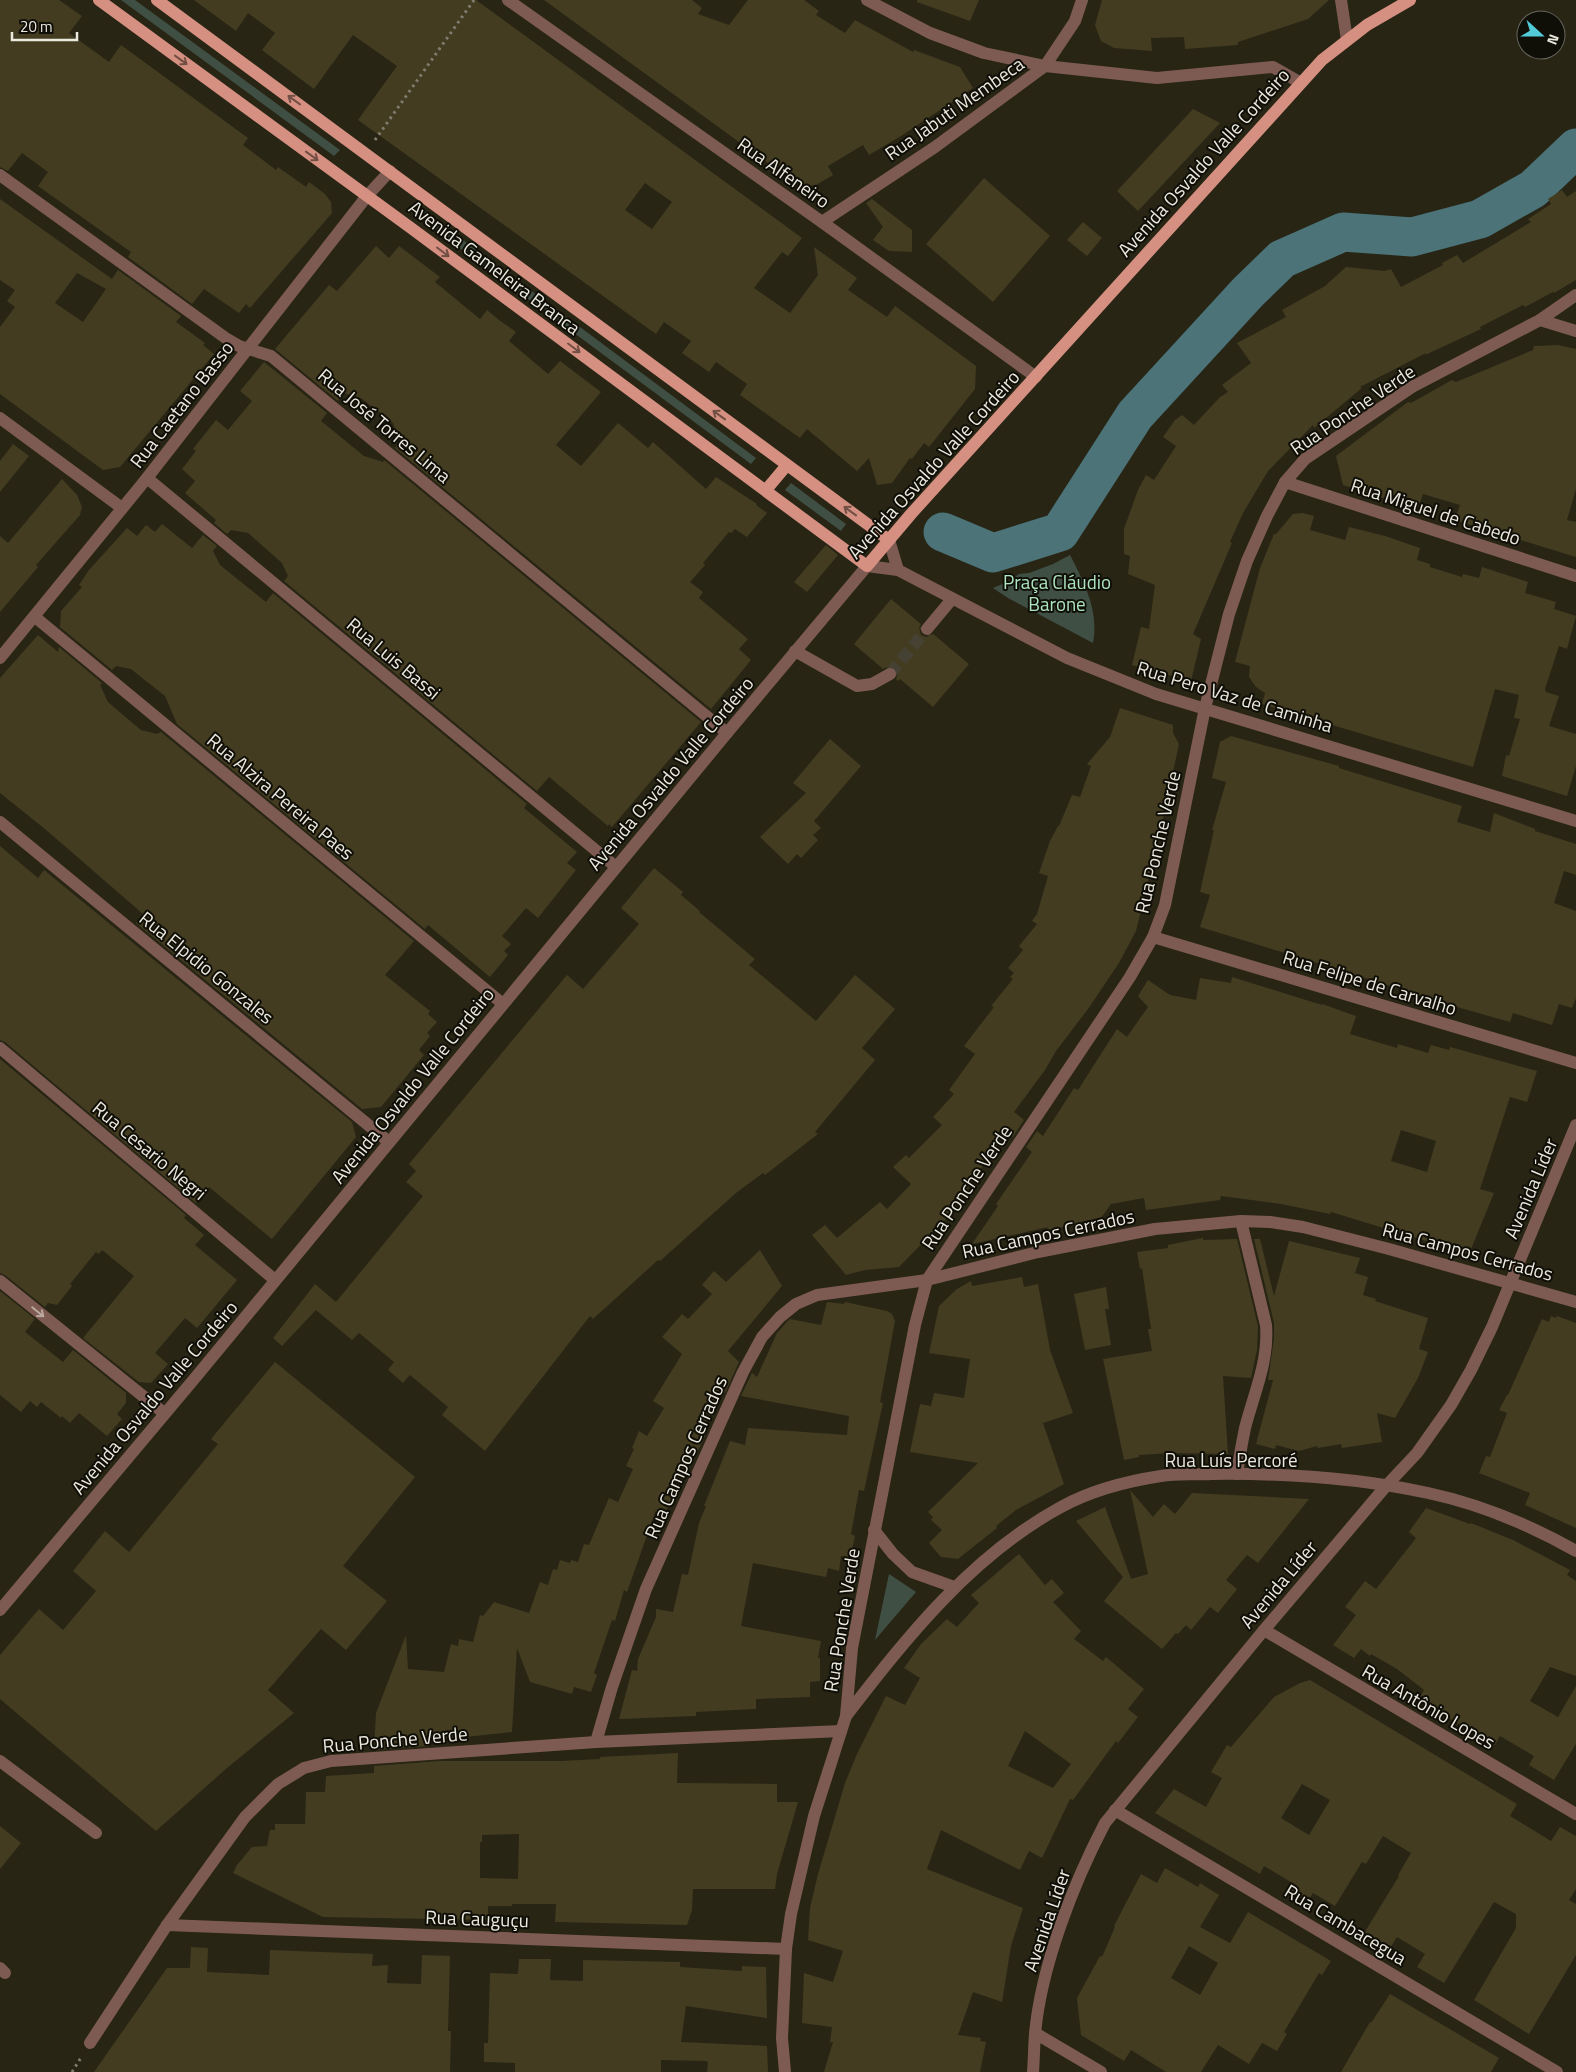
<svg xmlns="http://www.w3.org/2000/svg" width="1576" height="2072" viewBox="0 0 1576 2072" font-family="'Titillium Web',sans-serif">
  <rect width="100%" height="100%" fill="#282515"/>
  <g fill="#3f4f44">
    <polygon points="121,0 135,0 340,150 334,156"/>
    <polygon points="424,211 756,458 751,464 419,218"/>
    <polygon points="791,483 846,524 841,531 785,490"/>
    <path d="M1070 555C1085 584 1099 611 1093 643L1008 598 993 588 1007 582 1019 574 1029 573 1053 564Z"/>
    <polygon points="889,1574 916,1592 875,1640"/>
  </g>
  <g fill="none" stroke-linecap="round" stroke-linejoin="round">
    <polyline stroke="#4b7378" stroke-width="39" points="943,532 993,553 1060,532 1135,415 1248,292 1282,259 1343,232 1412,237 1480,219 1533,189 1576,148"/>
  </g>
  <g fill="#433c20" fill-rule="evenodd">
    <polygon points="0,0 59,0 82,16 69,33 109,62 121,45 248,138 243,145 276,170 278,167 306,187 309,182 325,194 331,202 332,213 250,308 246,304 239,313 204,289 192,304 128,257 131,252 38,186 48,172 22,153 8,171 0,167"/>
    <path d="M194 0H476L802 238 788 256 782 252 754 288 790 313 818 275 814 247 857 278 848 290 887 317 895 306 976 366 975 389 929 447 924 443 912 459 910 458 892 483 877 485 869 458 857 471 807 429 800 438 740 395 747 384 716 362 709 372 682 353 691 341 664 322 656 334 358 120 397 66 353 35 314 89 262 50 275 33 248 13 236 31ZM645 183 672 202 652 229 625 210Z"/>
    <polygon points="544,0 692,0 702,8 698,14 729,25 748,0 804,0 819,11 816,15 845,33 855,20 913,52 914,50 960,67 973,88 901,136 869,155 863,145 828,166 833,175 816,185 804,186 783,174"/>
    <polygon points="917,0 979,0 970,21 917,2"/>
    <polygon points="1102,0 1329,0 1308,19 1238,42 1238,45 1185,49 1184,37 1151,38 1152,51 1114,48 1101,41 1095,25"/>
    <polygon points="1193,109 1220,123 1138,211 1117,191"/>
    <polygon points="984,178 1050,236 993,302 926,244"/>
    <polygon points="1562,190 1567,197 1576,191 1576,280 1554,293 1553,292 1525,307 1523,305 1480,327 1481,329 1425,355 1426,353 1360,387 1362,388 1314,428 1313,425 1268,471 1243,513 1230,542 1232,543 1193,634 1201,639 1191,681 1132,665 1141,627 1149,629 1155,585 1128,574 1130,556 1124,554 1124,529 1138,490 1146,475 1154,480 1176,446 1163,437 1175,420 1182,415 1194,425 1220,397 1228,392 1222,385 1251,363 1237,343 1286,317 1282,310 1325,286 1346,267 1385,271 1391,269 1401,287 1443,265 1442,263 1457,255 1463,263 1531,222 1528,219 1551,204 1548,199"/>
    <path d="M0 199 112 279 118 270 181 316 176 322 205 343 203 345 214 354 120 467 103 470 0 394V327L15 307 7 301 15 290 0 280ZM77 273 106 289 83 322 55 303Z"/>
    <polygon points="872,199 912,230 912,252 889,251 873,240 883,227 866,203"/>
    <polygon points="1083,222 1102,238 1087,256 1067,240"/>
    <polygon points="376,246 389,258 399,246 440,277 435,282 480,319 487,310 499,320 516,332 509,341 548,374 560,361 601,392 556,445 581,466 618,423 648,448 653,442 706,489 716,477 757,504 756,505 767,513 747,537 735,529 731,533 729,532 703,563 705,565 690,582 703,592 699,598 748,639 739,649 751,660 711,709 395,448 400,442 393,423 361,398 344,393 338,401 275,349 329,285 337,291"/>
    <polygon points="1558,345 1576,349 1576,489 1567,520 1576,522 1576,557 1455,520 1460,505 1423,494 1418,509 1343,485 1336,456 1408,402 1411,403 1452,380 1456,382 1533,350 1534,346"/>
    <polygon points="264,362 327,413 321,421 364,456 383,462 384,460 701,722 612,827 609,824 608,826 549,777 537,791 284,581 288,576 282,563 248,533 231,530 227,534 214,523 216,520 185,493 195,481 182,469 196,451 193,449 216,420 228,430 252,401 240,391"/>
    <polygon points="13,444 29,456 0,492 0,461"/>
    <polygon points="62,479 77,495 82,507 80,515 36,565 38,567 0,612 0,536 8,543"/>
    <polygon points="1303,513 1314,516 1310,530 1345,540 1349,527 1385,536 1420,548 1417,560 1430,564 1430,567 1462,577 1463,574 1479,578 1482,567 1528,582 1525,593 1556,602 1554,609 1576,616 1567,649 1559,646 1545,689 1546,692 1559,696 1549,726 1576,734 1576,766 1567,796 1502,776 1506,755 1509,756 1520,719 1514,718 1519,695 1495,689 1473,767 1262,704 1265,693 1256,687 1249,677 1250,666 1235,662 1260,568 1274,534 1276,534 1293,514"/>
    <polygon points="162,524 192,548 203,535 217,546 213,551 220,565 266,602 273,593 527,804 524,808 577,852 567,863 576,870 538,918 526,908 502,936 511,944 504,951 508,955 490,977 428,925 425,929 177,724 165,696 146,681 131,669 116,666 112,670 60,627 61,611 82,587 79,585 89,570 127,528 137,536 146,525 155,532"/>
    <polygon points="826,545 838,555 807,592 794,582"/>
    <polygon points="891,599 921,624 919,628 921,635 926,637 933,634 969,664 933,707 900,679 898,681 896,679 898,674 895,667 890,666 883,669 854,644"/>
    <polygon points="38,635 58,652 59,647 102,683 100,685 108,702 129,720 141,730 157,734 161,732 414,941 385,975 430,1011 428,1014 437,1022 427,1033 430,1036 419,1050 424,1055 381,1107 362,1109 136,923 143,914 45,829 0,793 0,678"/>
    <polygon points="1120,708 1173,725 1173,733 1179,744 1161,828 1136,931 1119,963 1088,1009 1056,1051 1045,1070 1014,1112 1024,1120 1013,1137 1006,1132 949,1216 899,1267 865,1270 846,1275 812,1235 825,1225 837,1238 880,1202 887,1209 911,1184 893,1167 906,1155 909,1158 942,1125 933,1117 954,1094 949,1090 975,1054 964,1046 994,1007 991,1006 1013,979 1010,977 1014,973 1008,968 1023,950 1019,946 1037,924 1032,921 1037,914 1048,876 1039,873 1050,841 1058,826 1059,826 1072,795 1080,797 1091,766 1087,764 1110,737"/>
    <polygon points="1231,736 1339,766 1339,768 1462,806 1457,822 1490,832 1494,813 1535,829 1535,831 1576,844 1576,875 1564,871 1554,903 1576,911 1576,998 1572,1008 1559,1004 1552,1025 1513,1013 1510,1022 1436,1001 1362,977 1361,978 1343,973 1344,971 1200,927 1210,895 1200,892 1214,830 1212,830 1226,782 1212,778 1220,742"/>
    <polygon points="830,739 861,766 814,821 821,828 813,835 818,840 801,858 797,854 788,864 760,837 806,793 793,783"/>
    <polygon points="0,846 38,878 44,870 352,1122 356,1137 272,1239 209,1187 196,1203 5,1042 0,1040"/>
    <polygon points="654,868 683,892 681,895 700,911 699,912 755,959 749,965 816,1021 855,975 895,1009 862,1048 875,1060 815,1132 818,1134 765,1175 763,1173 736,1193 660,1261 658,1260 593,1319 590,1316 485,1451 442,1415 448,1407 410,1375 403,1383 388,1370 394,1362 359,1333 352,1340 316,1310 282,1346 273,1338 315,1284 336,1302 423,1196 406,1182 416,1171 409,1164 567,975 583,989 639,924 621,908"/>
    <path d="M1232 977 1322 1005V1004L1356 1016 1350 1034 1397 1048 1398 1044 1428 1053 1431 1045 1449 1050 1450 1047 1537 1071 1527 1102 1510 1097 1480 1189 1494 1193 1469 1254 1331 1212 1330 1214 1281 1204 1221 1196 1220 1200 1146 1210 1144 1198 1111 1204 1101 1218 1081 1222V1224L1046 1230 1048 1227 972 1244 998 1206 996 1204 1032 1152 1026 1147 1037 1131 1043 1136 1074 1088 1078 1090 1117 1029 1127 1037 1148 1007 1138 996 1148 980 1170 995 1196 1000 1200 978 1231 983ZM1401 1130 1436 1141 1427 1172 1391 1161Z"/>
    <polygon points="0,1059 186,1215 184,1218 204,1235 195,1245 237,1280 197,1328 185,1318 155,1353 168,1364 151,1383 139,1382 83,1338 134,1276 102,1250 99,1254 96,1252 70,1284 72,1286 57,1305 48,1303 45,1307 5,1275 0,1273"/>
    <polygon points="1203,1238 1203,1240 1237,1239 1258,1326 1257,1350 1251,1378 1223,1376 1228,1454 1170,1453 1139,1455 1139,1457 1124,1460 1103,1359 1152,1351 1148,1329 1151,1329 1142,1268 1140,1269 1137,1252 1168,1248 1168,1245"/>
    <polygon points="1254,1239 1260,1239 1274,1296 1289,1241 1360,1258 1355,1273 1368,1277 1363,1295 1376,1299 1375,1301 1428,1318 1419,1349 1428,1352 1418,1378 1395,1418 1377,1413 1382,1442 1342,1448 1341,1444 1318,1448 1317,1446 1299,1451 1276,1445 1275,1449 1256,1444 1273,1380 1268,1380 1274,1338 1274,1323"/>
    <polygon points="760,1250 782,1286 728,1351 739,1362 725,1393 721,1392 701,1435 705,1436 703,1441 669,1504 656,1534 656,1510 627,1592 624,1590 615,1621 612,1620 594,1673 597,1675 591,1692 574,1687 572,1694 530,1682 517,1648 512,1732 428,1741 429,1746 374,1750 376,1713 406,1635 408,1669 444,1672 451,1644 458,1646 459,1639 473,1642 480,1615 483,1616 494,1602 529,1613 540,1582 548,1585 553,1569 557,1570 560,1560 570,1563 571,1560 578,1562 584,1544 589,1545 609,1498 618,1502 633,1469 626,1466 634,1449 632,1448 639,1431 647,1436 664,1408 653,1401 682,1354 662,1337 682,1314 688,1319 712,1294 702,1285 714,1271 726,1282"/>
    <polygon points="1022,1277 1024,1287 1038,1284 1050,1350 1073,1413 1043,1423 1064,1484 1016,1510 996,1526 997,1528 958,1559 941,1557 929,1543 942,1530 931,1520 933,1517 928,1512 978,1463 910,1452 920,1404 931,1406 934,1393 964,1398 970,1359 929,1353 939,1306 957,1289 971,1281 972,1286"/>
    <polygon points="1106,1287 1109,1309 1105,1309 1111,1345 1085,1350 1074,1294"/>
    <polygon points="0,1291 35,1319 25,1332 63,1362 73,1350 126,1393 126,1403 117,1414 122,1419 107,1436 79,1413 70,1423 62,1416 61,1418 41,1402 37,1407 30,1401 21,1412 0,1395"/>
    <polygon points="827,1302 844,1304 845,1302 887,1311 892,1314 895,1321 880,1402 883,1403 864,1491 859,1490 851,1534 855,1536 850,1558 841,1556 839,1571 828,1568 826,1577 753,1563 741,1626 821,1641 818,1658 820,1658 820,1681 810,1682 810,1697 756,1699 756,1709 696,1712 696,1716 619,1719 632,1670 637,1671 638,1659 656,1617 656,1609 673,1612 682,1574 688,1575 699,1523 706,1506 704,1506 730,1441 745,1445 748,1428 847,1435 849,1416 741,1396 752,1373 757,1377 777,1333 786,1323 790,1319 821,1325"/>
    <polygon points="1551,1316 1556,1318 1557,1316 1576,1323 1576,1528 1525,1505 1530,1493 1479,1473 1486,1456 1490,1457 1507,1413 1499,1410 1507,1395 1508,1395 1542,1319 1549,1322"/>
    <polygon points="275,1362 415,1477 343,1566 387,1601 346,1650 321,1629 268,1690 294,1713 227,1768 156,1831 0,1699 0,1655 39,1609 63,1630 96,1591 73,1571 105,1531 129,1552 218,1444 211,1439"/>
    <polygon points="1130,1490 1153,1517 1164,1504 1175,1514 1192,1493 1309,1499 1258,1563 1247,1555 1226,1580 1237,1589 1218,1613 1210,1607 1191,1630 1186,1625 1178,1634 1176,1633 1162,1649 1104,1601 1123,1577 1076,1521 1105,1507 1131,1579 1148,1574"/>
    <polygon points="1426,1508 1470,1524 1471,1523 1513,1540 1570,1570 1567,1575 1576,1581 1576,1676 1550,1667 1530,1701 1558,1717 1576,1686 1576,1744 1554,1780 1529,1765 1534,1756 1500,1736 1495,1745 1418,1700 1424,1690 1397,1669 1371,1654 1370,1656 1361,1649 1354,1658 1333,1645 1356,1615 1345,1607 1365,1581 1376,1589 1416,1538 1409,1532"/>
    <path d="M1019 1554 1045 1585 1052 1579 1064 1593 1053 1602 1081 1631 1074 1639 1103 1661 1106 1657 1144 1689 1128 1709 1138 1717 1118 1743 1116 1741 1073 1800 1070 1799 1042 1858 1029 1851 1020 1870 941 1830 927 1869 1023 1908 1011 1946 1002 2002 973 1992 958 2035 981 2038 980 2041 986 2042 980 2072H824L833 2042H830L832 2027 802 2023 804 1973 833 1982 843 1951 808 1940 810 1908 818 1874 845 1783 857 1754 886 1696 905 1705 920 1678 904 1668 921 1644 947 1619 957 1627 979 1603 971 1595ZM1025 1731 1071 1764 1053 1788 1008 1766Z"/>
    <path d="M1310 1680 1517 1804 1510 1816 1551 1841 1560 1827 1576 1836V1889L1569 1900 1576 1904V1955L1529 2034 1474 2000 1516 1928V1914L1494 1902 1444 1983 1417 1967 1425 1954 1397 1937 1389 1950 1363 1935 1399 1876 1398 1875 1411 1853 1383 1836 1366 1864 1362 1862 1335 1906 1313 1893 1307 1902 1289 1891 1294 1884 1264 1866 1260 1874 1155 1813 1174 1789 1206 1807 1222 1778 1211 1772 1227 1745 1231 1747 1274 1697 1300 1683ZM1302 1784 1330 1800 1309 1835 1281 1818Z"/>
    <path d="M678 1753 677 1783 777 1784V1802H798L777 1874 775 1889H693L692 1910 687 1925 555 1922 556 1904H512V1906H488V1920L323 1917 233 1873 237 1865 252 1847 267 1846 270 1830H275V1824H305L306 1792H325L326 1776 374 1773V1766L439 1761H561L600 1759V1757ZM519 1834 518 1879 480 1878V1842H482V1835Z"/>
    <polygon points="0,1826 21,1843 0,1869"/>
    <path d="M1165 1868 1198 1887 1200 1883 1219 1895 1200 1927 1230 1943 1248 1912 1331 1961 1322 1975 1319 1973 1284 2032 1287 2034 1277 2051 1262 2043 1249 2064 1218 2045 1201 2072H1166L1131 2050 1124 2061 1081 2035 1077 1998 1100 1956 1102 1957 1115 1927 1114 1926 1141 1874 1157 1883ZM1189 1946 1218 1963 1200 1995 1171 1978Z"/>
    <polygon points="191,1947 208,1948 207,1972 269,1975 270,1950 373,1954 372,1966 388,1965 387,1983 421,1984 422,1955 450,1956 448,2031 451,2031 450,2072 94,2072 167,1968 190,1968"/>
    <polygon points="519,1959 551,1959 550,1980 583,1981 583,1960 680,1962 680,1967 742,1971 742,1966 766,1967 767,2018 686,2006 681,2042 767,2046 768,2072 707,2072 708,2062 706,2061 661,2060 661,2072 515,2072 515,2063 484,2062 484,2043 488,2043 490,1973 518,1974"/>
    <polygon points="1390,1994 1499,2058 1491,2072 1341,2072 1370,2022 1371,2023"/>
  </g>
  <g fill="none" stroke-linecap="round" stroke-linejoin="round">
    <polyline stroke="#454233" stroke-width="12" stroke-dasharray="12 6" stroke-linecap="butt" points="890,674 927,629"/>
    <g stroke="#807d70" stroke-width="3" stroke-dasharray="2.5 4" stroke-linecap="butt">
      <polyline points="375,140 474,0"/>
      <polyline points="72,2072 82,2056"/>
    </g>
    <g stroke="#7d5b53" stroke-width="12">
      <polyline points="508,0 822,222 1036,377"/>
      <polyline points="867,0 930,33 984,53 1045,66 1157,78 1273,67 1301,83"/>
      <polyline points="1341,0 1347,40"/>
      <polyline points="0,175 227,339 239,346 271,356 727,733"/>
      <polyline points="822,222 935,147 1045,66 1075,21 1082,0"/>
      <polyline points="1540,320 1576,331"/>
      <polyline points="0,418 122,508"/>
      <polyline points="147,478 616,867"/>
      <polyline points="1285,482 1576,576"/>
      <polyline points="889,540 898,570"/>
      <polyline points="35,617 503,1004"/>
      <polyline points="927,629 952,599"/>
      <polyline points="795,651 857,686 872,684 890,674"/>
      <polyline points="0,658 147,478 367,196 390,171"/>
      <polyline points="0,822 389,1142"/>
      <polyline points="1153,937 1576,1063"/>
      <polyline points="0,1048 275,1280"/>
      <polyline points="0,1281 164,1413"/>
      <path d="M1237 1474C1239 1459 1242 1443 1245 1428 1254 1393 1269 1361 1266 1325L1241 1221"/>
      <polyline points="874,1530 893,1554 912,1572 954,1587"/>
      <polyline points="0,1610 195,1378 727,733 867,566 898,570 1067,658 1156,694 1576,821"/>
      <polyline points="1264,1630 1576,1814"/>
      <path d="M846 1716C907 1637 971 1556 1061 1507 1090 1491 1128 1481 1161 1476 1177 1473 1195 1475 1211 1474 1282 1473 1358 1478 1428 1493 1480 1504 1530 1525 1576 1551"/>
      <polyline points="596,1742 612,1687 646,1589 743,1372 762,1337 780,1317 796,1304 817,1295 927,1280 1038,1252 1155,1229 1241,1221 1270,1222 1303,1227 1389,1249 1576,1302"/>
      <polyline points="0,1761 96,1833"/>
      <polyline points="1115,1810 1557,2072"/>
      <polyline points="167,1925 786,1949"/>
      <polyline points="0,1968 5,1973"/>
      <polyline points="1035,2033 1101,2072"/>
      <polyline points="90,2043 167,1925 245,1817 278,1784 304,1768 331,1761 596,1742 841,1731"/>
      <polyline points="785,2072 782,2038 786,1949 791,1914 814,1816 846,1716 852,1648 915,1325 927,1280 1130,977 1153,937 1165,905 1205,708 1229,614 1247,561 1267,516 1285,482 1305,459 1412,387 1540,320 1576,295"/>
      <path d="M1033 2072C1034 2059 1034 2046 1035 2034 1041 1966 1074 1882 1105 1823L1264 1630 1386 1486 1417 1453 1451 1405 1471 1370 1492 1327 1576 1125"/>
    </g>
    <g stroke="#d69081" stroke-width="12">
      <polyline points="99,0 411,228 867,566 911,514 1322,60 1367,25 1410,0"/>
      <polyline points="157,0 889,540"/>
      <polyline points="766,490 787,465"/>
    </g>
  </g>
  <defs><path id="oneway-shaft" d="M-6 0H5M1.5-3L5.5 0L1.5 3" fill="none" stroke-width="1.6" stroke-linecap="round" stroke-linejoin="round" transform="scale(1.25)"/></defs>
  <g stroke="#724f44">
    <use href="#oneway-shaft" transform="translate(181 60) rotate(36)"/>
    <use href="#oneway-shaft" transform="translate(294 100) rotate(-144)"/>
    <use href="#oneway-shaft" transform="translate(312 156) rotate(36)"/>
    <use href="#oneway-shaft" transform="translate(443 252) rotate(37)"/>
    <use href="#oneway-shaft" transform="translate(574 348) rotate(37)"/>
    <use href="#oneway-shaft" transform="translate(719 415) rotate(-144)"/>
    <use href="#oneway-shaft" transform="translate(850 511) rotate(-144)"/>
  </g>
  <use stroke="#baa99f" href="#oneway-shaft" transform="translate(38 1312) rotate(39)"/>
  <g text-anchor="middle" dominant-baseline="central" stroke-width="4" stroke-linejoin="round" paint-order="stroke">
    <g font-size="19" fill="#ebe9de" stroke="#0f0e07">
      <text transform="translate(954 108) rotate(-35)">Rua Jabuti Membeca</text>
      <text transform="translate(1203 162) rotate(-48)">Avenida Osvaldo Valle Cordeiro</text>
      <text transform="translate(784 172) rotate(35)">Rua Alfeneiro</text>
      <text transform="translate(495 267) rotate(37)">Avenida Gameleira Branca</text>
      <text transform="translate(181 404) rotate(-52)">Rua Caetano Basso</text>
      <text transform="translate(1352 409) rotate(-34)">Rua Ponche Verde</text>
      <text transform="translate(385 425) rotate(40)">Rua José Torres Lima</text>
      <text transform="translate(933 464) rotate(-48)">Avenida Osvaldo Valle Cordeiro</text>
      <text transform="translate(1436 511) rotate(18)">Rua Miguel de Cabedo</text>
      <text transform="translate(394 658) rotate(40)">Rua Luis Bassi</text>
      <text transform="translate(1235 696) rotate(17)">Rua Pero Vaz de Caminha</text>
      <text transform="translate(670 773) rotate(-50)">Avenida Osvaldo Valle Cordeiro</text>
      <text transform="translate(281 796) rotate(40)">Rua Alzira Pereira Paes</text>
      <text transform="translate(1157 842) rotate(-77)">Rua Ponche Verde</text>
      <text transform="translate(207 967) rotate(39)">Rua Elpidio Gonzales</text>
      <text transform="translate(1370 982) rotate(17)">Rua Felipe de Carvalho</text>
      <text transform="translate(412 1085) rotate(-51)">Avenida Osvaldo Valle Cordeiro</text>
      <text transform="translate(150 1150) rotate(40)">Rua Cesario Negri</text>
      <text transform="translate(966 1187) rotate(-56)">Rua Ponche Verde</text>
      <text transform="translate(1530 1188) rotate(-67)">Avenida Líder</text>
      <text transform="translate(1048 1233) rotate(-12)">Rua Campos Cerrados</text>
      <text transform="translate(1468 1251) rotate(15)">Rua Campos Cerrados</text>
      <text transform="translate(154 1397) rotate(-50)">Avenida Osvaldo Valle Cordeiro</text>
      <text transform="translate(685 1457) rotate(-66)">Rua Campos Cerrados</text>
      <text x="1231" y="1459">Rua Luís Percoré</text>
      <text transform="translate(1278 1584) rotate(-50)">Avenida Líder</text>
      <text transform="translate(841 1620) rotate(-81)">Rua Ponche Verde</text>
      <text transform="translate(1429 1706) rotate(30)">Rua Antônio Lopes</text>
      <text transform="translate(395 1739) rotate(-5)">Rua Ponche Verde</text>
      <text transform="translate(477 1918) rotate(2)">Rua Cauguçu</text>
      <text transform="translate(1046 1920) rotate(-71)">Avenida Líder</text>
      <text transform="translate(1346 1924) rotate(31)">Rua Cambacegua</text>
    </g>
    <g font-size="19" fill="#aee4c0" stroke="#0f0e07">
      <text x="1057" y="581">Praça Cláudio<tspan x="1057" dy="22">Barone</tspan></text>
    </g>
  </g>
  <g transform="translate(1541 35) rotate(111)"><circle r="24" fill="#0f0e07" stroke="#67665d"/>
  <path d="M0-4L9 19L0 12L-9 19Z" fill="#52cbd9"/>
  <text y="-8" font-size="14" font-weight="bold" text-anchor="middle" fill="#ebe9de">N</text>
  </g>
  <path d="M12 32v8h65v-8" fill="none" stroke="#ebe9de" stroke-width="2.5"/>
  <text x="20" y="32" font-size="15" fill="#ebe9de" stroke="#0f0e07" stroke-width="4" paint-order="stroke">20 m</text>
</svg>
